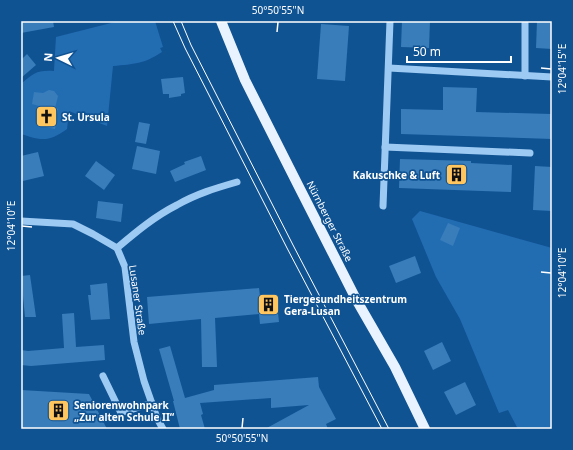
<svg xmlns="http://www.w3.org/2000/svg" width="573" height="450" viewBox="0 0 573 450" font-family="'Noto Sans',sans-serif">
  <rect width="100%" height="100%" fill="#105393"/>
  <g fill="#226db2">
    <path d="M119 21H155L163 47 160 48 162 52C144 64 134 64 113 66L107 126 69 111 67 129C49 142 42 141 21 134V84C34 73 37 70 54 71L56 37Z"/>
    <polygon points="420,211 552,248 552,429 518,429 508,410 499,413 460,319 436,277 412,219"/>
  </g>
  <g fill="#397dbb">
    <polygon points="21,21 53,21 54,27 21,33"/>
    <polygon points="402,21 430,21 429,48 401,47"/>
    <polygon points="537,21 552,21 552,49 536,48"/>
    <polygon points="321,24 349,26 345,81 317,79"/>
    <polygon points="27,54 36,65 21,78 21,60"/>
    <polygon points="183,77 185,93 181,94 181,96 169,98 169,94 163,94 161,79"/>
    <polygon points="443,87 477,88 476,112 551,114 552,139 401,134 401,109 443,110"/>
    <polygon points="49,90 54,91 58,96 55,108 58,109 55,129 36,125 39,106 32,104 34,92 43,93"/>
    <polygon points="139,122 150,124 146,144 135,142"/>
    <polygon points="137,146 160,151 156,174 132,169"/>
    <polygon points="38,152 44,176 23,181 21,173 21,156"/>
    <polygon points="201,156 206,170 175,182 170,171 185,164 184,162"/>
    <polygon points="400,159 471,161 471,163 512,165 511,192 399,188"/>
    <polygon points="96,161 115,175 104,190 85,176"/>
    <polygon points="535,166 552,167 552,211 533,210"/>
    <polygon points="98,201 123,204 121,222 96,218"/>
    <polygon points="448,223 460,228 453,246 440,240"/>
    <polygon points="415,256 421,273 396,283 389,266"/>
    <polygon points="30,275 36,317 25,317 21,276"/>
    <polygon points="107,283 110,319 91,320 88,295 91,295 90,285"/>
    <polygon points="259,288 260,296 276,294 279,322 260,324 259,314 215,318 217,367 202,367 201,319 149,324 147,297"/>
    <polygon points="74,313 76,347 104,345 105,360 31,366 21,365 21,350 28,351 64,348 62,314"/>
    <polygon points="442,342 451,361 433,370 424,351"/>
    <polygon points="170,346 185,398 214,390 214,385 318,377 319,387 336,419 326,424 328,429 265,429 309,405 271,408 271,398 200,403 203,414 201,415 205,429 180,429 173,401 174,401 159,349"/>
    <polygon points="465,382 476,405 456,415 444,392"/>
    <polygon points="21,390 89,394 107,429 21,428"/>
  </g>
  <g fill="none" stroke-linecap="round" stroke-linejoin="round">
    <g stroke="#9dcaf3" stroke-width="7">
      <polyline points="389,68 552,77"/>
      <polyline points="525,76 525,21"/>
      <polyline points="385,147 530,153"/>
      <polyline points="383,206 390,21"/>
      <polyline points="21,221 73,224 93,234 117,248 125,267 134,342 144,381 157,418 163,429"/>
      <path d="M117 248C136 232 155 216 177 205 196 194 216 188 237 182"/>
      <polyline points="103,376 121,413 152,403"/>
    </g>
    <polyline stroke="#e9f3ff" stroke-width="10" points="221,21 245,80 298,185 357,301 395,367 425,429"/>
    <g stroke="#fff" stroke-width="1">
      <polyline points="173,21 185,48 287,248 382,429"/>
      <polyline points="181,21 191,45 293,245 389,429"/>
    </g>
  </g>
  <path fill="none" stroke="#fff" stroke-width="1.5" d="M277 32 278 22M541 68 551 69M22 226 32 227M541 272 551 273M242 428 243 418"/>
  <defs>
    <symbol id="church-square" viewBox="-11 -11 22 22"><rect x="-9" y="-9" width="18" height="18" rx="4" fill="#ffc55f" stroke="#105393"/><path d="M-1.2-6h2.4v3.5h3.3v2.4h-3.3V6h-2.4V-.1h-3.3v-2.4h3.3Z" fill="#111"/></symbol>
    <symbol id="building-square" viewBox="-11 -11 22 22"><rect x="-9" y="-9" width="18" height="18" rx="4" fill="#ffc55f" stroke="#105393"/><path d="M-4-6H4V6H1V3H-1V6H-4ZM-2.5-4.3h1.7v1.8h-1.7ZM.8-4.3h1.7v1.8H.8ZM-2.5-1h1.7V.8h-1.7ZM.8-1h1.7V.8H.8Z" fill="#111"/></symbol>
  </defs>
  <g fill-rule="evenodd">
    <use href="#church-square" x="34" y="104" width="25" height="25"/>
    <use href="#building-square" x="444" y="162" width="25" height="25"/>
    <use href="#building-square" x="256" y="292" width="25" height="25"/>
    <use href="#building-square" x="46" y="398" width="25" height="25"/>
  </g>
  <g text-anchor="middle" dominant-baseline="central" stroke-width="3.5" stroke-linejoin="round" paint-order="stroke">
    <g font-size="10" font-weight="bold" fill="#fff" stroke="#105393" text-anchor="start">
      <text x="62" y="117">St. Ursula</text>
      <text x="440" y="175" text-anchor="end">Kakuschke &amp; Luft</text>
      <text x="284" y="299">Tiergesundheitszentrum<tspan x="284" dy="12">Gera-Lusan</tspan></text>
      <text x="74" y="405">Seniorenwohnpark<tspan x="74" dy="12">„Zur alten Schule II“</tspan></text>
    </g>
    <g font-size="10" fill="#fff" stroke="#105393">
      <text transform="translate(330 221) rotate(63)">Nürnberger Straße</text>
      <text transform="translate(138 300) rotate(82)">Lusaner Straße</text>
    </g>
  </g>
  <rect width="573" height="450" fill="none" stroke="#105393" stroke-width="44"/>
  <g transform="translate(58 58) rotate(275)" stroke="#105393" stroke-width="3" paint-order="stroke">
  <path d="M0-3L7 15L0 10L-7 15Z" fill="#ffffff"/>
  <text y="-6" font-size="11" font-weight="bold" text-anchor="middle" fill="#ffffff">N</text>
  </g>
  <path d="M407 56v6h104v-6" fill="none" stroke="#ffffff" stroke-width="2"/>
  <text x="413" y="56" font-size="12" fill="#ffffff" stroke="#105393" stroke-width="3" paint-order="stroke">50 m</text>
  <rect x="22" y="22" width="529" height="406" fill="none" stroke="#fff" stroke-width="1.5"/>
  <g font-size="10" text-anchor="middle" fill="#fff">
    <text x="278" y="14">50°50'55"N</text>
    <text transform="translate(562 69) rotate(-90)" y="4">12°04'15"E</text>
    <text transform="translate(11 226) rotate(-90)" y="4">12°04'10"E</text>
    <text transform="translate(562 273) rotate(-90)" y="4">12°04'10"E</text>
    <text x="242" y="442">50°50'55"N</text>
  </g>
</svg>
